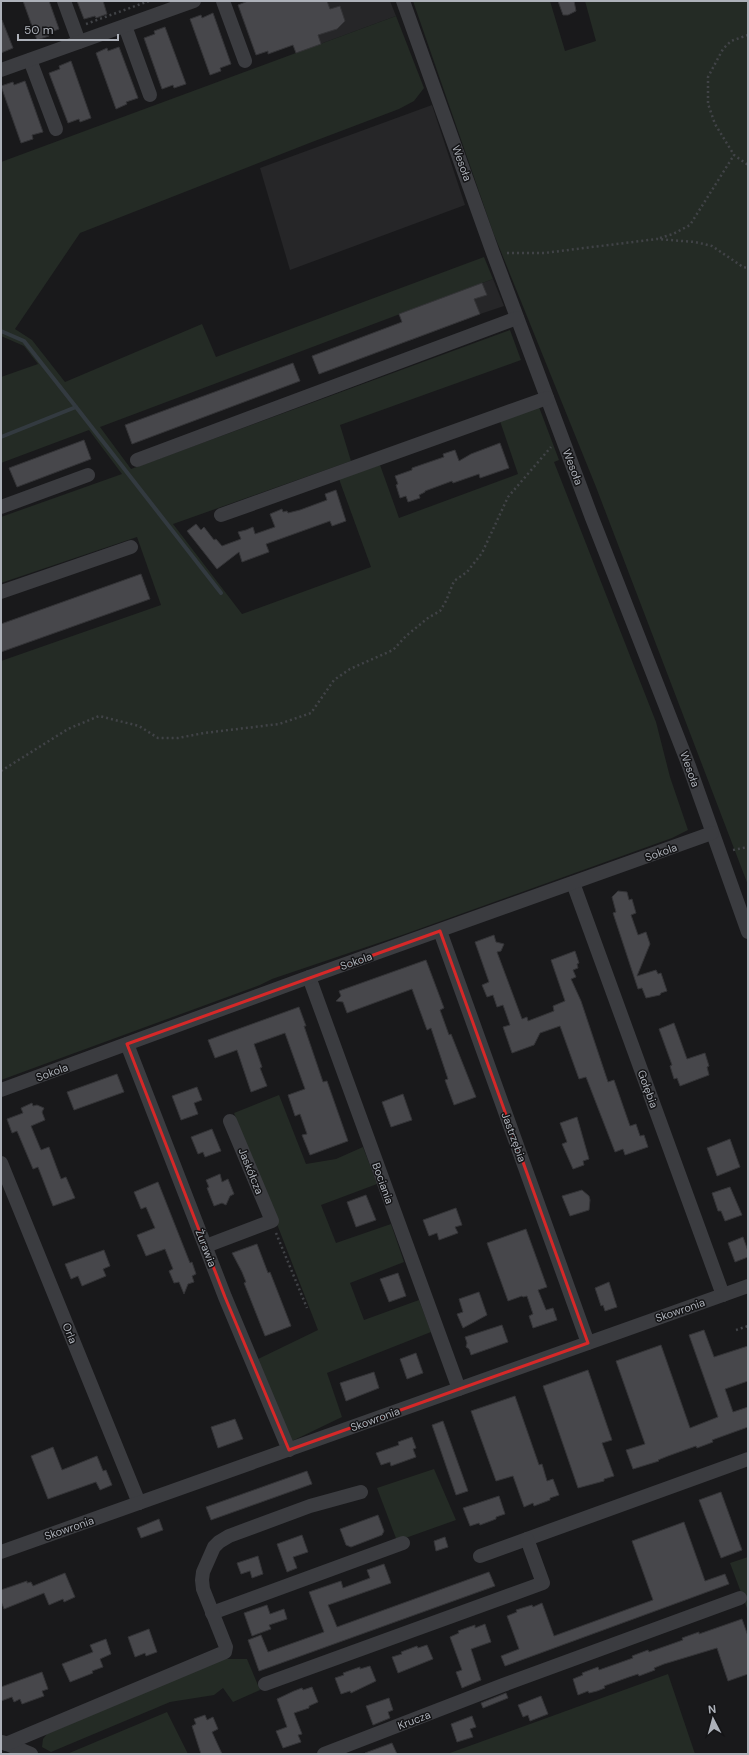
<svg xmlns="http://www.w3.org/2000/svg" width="749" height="1755" viewBox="0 0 749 1755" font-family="'DM Sans',sans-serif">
  <rect width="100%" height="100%" fill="#19191b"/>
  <g fill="#262628">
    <polygon points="277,1 390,1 396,16 296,53"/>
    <polygon points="432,105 465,205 290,270 260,168"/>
    <polygon points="493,279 504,306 480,314 409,341 399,314"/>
  </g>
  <g fill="#242b25">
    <polygon points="413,1 550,1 565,51 596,41 585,1 748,1 748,885 596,487 493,232"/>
    <polygon points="396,16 424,88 414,101 399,109 312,142 80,233 15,329 32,340 65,382 202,324 216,357 484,257 493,279 100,427 131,469 510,330 521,360 340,425 351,461 173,524 242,614 371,567 339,479 380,465 399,518 518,474 500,421 539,407 559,460 554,462 656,722 670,777 688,830 672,838 405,934 272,979 260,985 1,1080 1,661 161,605 137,537 1,583 1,517 122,474 89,430 1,463 1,377 38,364 24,346 1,336 1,162"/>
    <polygon points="279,1095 306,1164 336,1159 363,1147 377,1184 321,1205 336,1243 391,1224 404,1262 350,1283 364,1320 419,1300 431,1332 327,1373 342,1417 290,1442 256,1360 318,1330 234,1113"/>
    <polygon points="434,1469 456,1520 397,1541 377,1488"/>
    <polygon points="748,1557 748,1611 730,1563"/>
    <polygon points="221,1659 247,1659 260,1690 233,1702 223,1688 214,1695 170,1702 51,1752 42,1747 43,1739 47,1734"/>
    <polygon points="668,1674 695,1754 447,1754"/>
    <polygon points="167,1712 188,1754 67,1754"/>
  </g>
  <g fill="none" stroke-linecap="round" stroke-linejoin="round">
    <g stroke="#333a40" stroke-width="4">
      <polyline points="1,331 24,341 76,407 1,437"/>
      <polyline points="76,407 221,593"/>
    </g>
  </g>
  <g fill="#47474b" stroke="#343437">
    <polygon points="23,1 49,1 59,29 48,33 49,36 37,40"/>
    <polygon points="77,1 103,1 107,14 96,18 95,16 84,19"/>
    <polygon points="248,1 327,1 330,9 340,6 345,21 337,29 318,35 321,44 296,53 293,45 268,54 268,51 256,55 238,5"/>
    <polygon points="558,1 574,1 576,11 568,15 563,15"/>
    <polygon points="213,13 231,64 220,68 221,71 210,75 190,19 201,15 202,18"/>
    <polygon points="1,20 2,20 13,48 1,53"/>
    <polygon points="165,27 186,84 174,88 173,85 162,89 144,38 155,34 154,31"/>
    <polygon points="119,47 138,98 126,102 127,104 116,109 96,53 107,48 108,51"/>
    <polygon points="71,61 91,118 80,122 79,119 68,123 49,73 60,69 59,66"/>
    <polygon points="25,81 43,132 32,135 33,139 21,143 1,86 13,82 14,85"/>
    <polygon points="482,283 487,295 474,299 480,314 319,374 312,356 402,322 399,314"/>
    <polygon points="293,363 300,381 132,444 125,425"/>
    <polygon points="84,440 91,459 17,487 9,468"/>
    <polygon points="500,443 509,468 480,478 479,474 453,483 452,481 425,491 425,492 419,495 420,498 408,502 406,496 400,498 396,485 398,484 395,476 412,470 412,468 444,457 443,454 455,450 459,461 471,454"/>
    <polygon points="336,490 346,521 332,526 330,521 266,544 269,552 242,562 239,552 217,569 187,531 196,524 201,530 204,527 214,540 216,539 222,546 241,539 238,532 246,530 253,527 255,534 275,527 270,514 282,509 283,512 287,511 288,513 300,510 327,500 325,494"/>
    <polygon points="141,574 150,599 1,652 1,624"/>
    <polygon points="618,891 627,892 629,900 632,899 636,913 631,915 638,935 646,932 650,944 637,976 656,970 658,974 661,973 667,991 661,993 660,995 646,998 642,988 638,989 613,913 616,912 612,897"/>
    <polygon points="494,935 496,942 504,944 501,951 497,952 522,1019 527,1017 528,1021 554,1011 553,1006 565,1001 551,960 575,951 579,963 577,964 578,968 573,970 576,977 571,979 581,1001 608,1082 614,1080 630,1126 636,1124 640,1136 644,1135 648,1147 625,1155 623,1149 615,1152 586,1077 579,1079 560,1026 540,1033 534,1045 512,1053 503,1027 510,1025 503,1005 497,1007 493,995 487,997 482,985 489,982 475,942"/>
    <polygon points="426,960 444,1008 440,1010 449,1035 451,1034 476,1097 454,1105 445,1080 448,1079 431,1028 427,1030 412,989 347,1013 343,1002 336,1001 341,996 339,991"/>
    <polygon points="299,1007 306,1026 304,1026 323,1082 327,1081 348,1141 310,1155 302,1135 307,1134 300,1114 295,1116 288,1095 305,1089 285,1033 254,1044 262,1067 260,1068 267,1086 251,1092 237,1050 215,1058 208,1040"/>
    <polygon points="674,1023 687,1059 705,1053 709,1066 707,1067 709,1075 680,1086 677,1078 674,1079 670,1066 672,1065 659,1029"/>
    <polygon points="117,1074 124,1092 74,1110 67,1092"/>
    <polygon points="197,1087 202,1100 194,1103 198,1114 181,1120 172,1096"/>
    <polygon points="403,1094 412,1120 391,1127 382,1102"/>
    <polygon points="32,1103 33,1106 37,1105 44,1108 42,1112 45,1120 31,1126 41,1150 49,1147 61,1179 66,1177 75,1198 53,1206 38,1167 33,1169 17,1131 12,1133 7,1119 23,1113 21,1108"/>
    <polygon points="577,1117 589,1159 583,1161 584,1165 573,1169 562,1144 567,1142 560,1123"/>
    <polygon points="212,1129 221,1151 205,1157 203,1152 198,1154 191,1137"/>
    <polygon points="730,1139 740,1167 717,1176 707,1148"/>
    <polygon points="220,1174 222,1182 228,1179 234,1194 230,1196 226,1205 222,1203 214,1206 207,1188 209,1187 206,1180"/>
    <polygon points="158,1182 190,1263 192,1262 196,1274 192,1276 194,1282 188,1284 184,1294 179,1282 174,1283 169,1271 173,1269 165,1249 146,1256 137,1235 155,1228 146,1207 141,1209 134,1192"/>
    <polygon points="730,1187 742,1215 725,1221 721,1211 718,1211 712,1193"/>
    <polygon points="582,1190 589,1196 590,1200 589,1210 570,1216 562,1196"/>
    <polygon points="366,1195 376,1220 356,1227 347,1202"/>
    <polygon points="456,1208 462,1225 455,1227 458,1233 439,1240 437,1233 429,1236 423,1220"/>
    <polygon points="526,1229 547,1287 538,1290 546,1310 553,1308 557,1320 533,1328 529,1316 533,1314 527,1296 523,1297 522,1296 508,1301 487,1243"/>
    <polygon points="743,1237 748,1251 748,1257 735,1262 728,1243"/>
    <polygon points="257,1244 268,1273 270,1272 291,1326 265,1336 244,1283 246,1282 242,1272 232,1253"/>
    <polygon points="104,1250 110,1266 103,1269 106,1276 82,1286 78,1276 71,1279 65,1264"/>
    <polygon points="398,1273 406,1296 389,1302 380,1279"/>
    <polygon points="609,1282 617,1307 605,1311 603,1305 601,1306 595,1288"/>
    <polygon points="479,1292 487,1315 463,1328 457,1314 463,1312 459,1299"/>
    <polygon points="502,1325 508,1342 471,1355 469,1349 466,1347 467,1343 465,1337"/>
    <polygon points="704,1330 714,1357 748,1346 748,1381 725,1389 733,1412 748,1407 748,1427 712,1440 713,1442 697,1448 696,1446 668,1456 658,1460 659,1461 633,1469 626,1450 645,1444 616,1361 661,1345 690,1428 718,1417 689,1335"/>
    <polygon points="416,1353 423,1373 407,1379 400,1359"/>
    <polygon points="588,1370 612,1440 602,1443 614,1476 604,1479 604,1481 578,1488 543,1386"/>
    <polygon points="374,1372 379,1388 346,1401 340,1383"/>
    <polygon points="515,1396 539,1465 542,1464 547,1481 553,1479 559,1495 550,1498 550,1500 534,1506 533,1503 524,1507 513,1476 496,1481 471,1411"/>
    <polygon points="235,1419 243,1439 218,1448 211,1427"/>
    <polygon points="443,1421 468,1491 456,1495 432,1425"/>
    <polygon points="412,1437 416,1448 413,1449 416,1457 391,1466 390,1462 381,1465 376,1453 399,1445 398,1442"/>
    <polygon points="53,1447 62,1470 97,1456 103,1471 106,1470 112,1485 100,1490 96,1482 48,1499 31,1456"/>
    <polygon points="307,1471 312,1484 211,1520 206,1507"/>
    <polygon points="721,1492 742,1550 721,1558 699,1500"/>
    <polygon points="499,1496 505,1514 496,1517 496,1519 480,1525 479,1523 470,1526 463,1508"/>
    <polygon points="378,1515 384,1531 382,1535 351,1547 346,1545 340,1529"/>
    <polygon points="159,1519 163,1530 141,1538 137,1528"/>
    <polygon points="684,1522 705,1581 725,1574 729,1584 505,1666 501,1656 519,1649 507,1616 517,1612 516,1610 532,1605 533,1607 542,1603 554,1636 653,1600 632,1541"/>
    <polygon points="302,1535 308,1552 293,1557 297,1568 287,1572 277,1544"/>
    <polygon points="445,1537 448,1547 436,1551 434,1541"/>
    <polygon points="258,1556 263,1574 252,1578 250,1571 241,1574 237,1563"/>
    <polygon points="384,1564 391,1583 328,1605 337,1627 489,1572 495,1586 259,1671 248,1640 261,1635 268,1652 324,1632 309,1592 341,1581 343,1588 370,1578 367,1570"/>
    <polygon points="65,1573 75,1597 64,1602 63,1599 49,1605 44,1593 4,1609 1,1601 1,1590 27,1581 27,1583 31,1582 33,1586"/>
    <polygon points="267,1605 270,1614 284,1609 287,1619 269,1625 271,1629 252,1636 244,1613"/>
    <polygon points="742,1619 748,1636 748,1674 728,1681 717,1648 664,1664 654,1668 655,1670 639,1676 638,1674 629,1677 604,1686 605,1688 597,1691 589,1693 588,1691 578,1695 573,1679 583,1675 582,1673 598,1667 599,1670 633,1658 632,1656 648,1650 649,1652 683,1640 682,1638 699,1632 699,1634"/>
    <polygon points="485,1624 491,1642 471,1649 481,1680 462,1688 456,1672 462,1670 450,1637 459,1633 458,1631 475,1625 475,1628"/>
    <polygon points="149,1629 157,1652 146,1656 145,1653 135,1657 128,1637"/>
    <polygon points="106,1639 111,1654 100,1659 103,1667 92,1671 93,1673 70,1682 62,1664 93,1652 90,1645"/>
    <polygon points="427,1645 433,1659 398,1673 392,1657 402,1654 401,1652 417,1646 418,1648"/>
    <polygon points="370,1666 376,1681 351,1693 350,1691 341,1694 335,1678 344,1675 343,1673 360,1667 360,1669"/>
    <polygon points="42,1672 48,1689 42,1691 44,1696 22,1704 20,1699 14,1702 12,1697 1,1701 1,1687"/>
    <polygon points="312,1687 318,1702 309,1706 309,1708 294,1713 302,1734 298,1735 301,1742 283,1748 276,1731 287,1727 277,1699 294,1691 302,1688 303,1690"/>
    <polygon points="506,1693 508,1698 483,1708 481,1703"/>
    <polygon points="541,1696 548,1714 530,1721 528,1715 523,1717 518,1705"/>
    <polygon points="389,1698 393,1710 388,1712 390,1718 373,1725 366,1706"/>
    <polygon points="205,1715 207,1720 213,1717 218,1729 212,1732 222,1754 201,1754 192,1726 196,1724 194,1719"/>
    <polygon points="472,1716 476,1727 470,1729 473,1737 457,1742 451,1724"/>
    <polygon points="392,1743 397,1754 365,1754 365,1753"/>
  </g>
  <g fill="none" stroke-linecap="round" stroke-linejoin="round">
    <g stroke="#414347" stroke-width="2.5" stroke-dasharray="2 3" stroke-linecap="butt">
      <polyline points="86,24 149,1"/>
      <polyline points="748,35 731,41 723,49 708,77 708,104 715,124 734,155 748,165"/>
      <polyline points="660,238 673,234 690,225 734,155"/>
      <polyline points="507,253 544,253 657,239 695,242 712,246 743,267 748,268"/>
      <polyline points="1,771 68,729 99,716 139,726 158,738 178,738 204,733 279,724 311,713 334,680 350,669 393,650 406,636 428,618 440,611 446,601 454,581 467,572 482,553 508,497 551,447"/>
      <polyline points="733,850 748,847"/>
      <polyline points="276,1233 307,1308"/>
      <polyline points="736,1330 748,1326"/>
    </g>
    <g stroke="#3b3c40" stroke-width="14">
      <polyline points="64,1 79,42"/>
      <polyline points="223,1 245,61"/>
      <polyline points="403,1 493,253 592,518 689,766 748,932"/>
      <polyline points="125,26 150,95"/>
      <polyline points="30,60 56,129"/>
      <polyline points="1,70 194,1"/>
      <polyline points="137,460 517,318"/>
      <polyline points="1,507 88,475"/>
      <polyline points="221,515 547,398"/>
      <polyline points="1,592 131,547"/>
      <polyline points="573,883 723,1295"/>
      <polyline points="440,931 588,1343"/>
      <polyline points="309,977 459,1389"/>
      <polyline points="127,1044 225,1297 289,1450"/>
      <polyline points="1,1090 309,977 712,833"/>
      <polyline points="1,1163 139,1503"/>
      <polyline points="206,1246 272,1221 230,1121"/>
      <polyline points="1,1552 748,1286"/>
      <polyline points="480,1556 748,1459"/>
      <polyline points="212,1613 403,1543"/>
      <polyline points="265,1684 543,1583 527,1539"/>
      <polyline points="2,1742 31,1754"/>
      <polyline points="6,1744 225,1652 226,1647 203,1589 202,1580 203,1572 214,1547 219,1542 229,1536 310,1506 361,1492"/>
      <polyline points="324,1754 503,1685 740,1598"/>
    </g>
  </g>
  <path fill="none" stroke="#d62828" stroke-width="3" stroke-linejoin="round" d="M440 931 588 1343 289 1450 225 1297 127 1044Z"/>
  <g text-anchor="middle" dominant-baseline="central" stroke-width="3" stroke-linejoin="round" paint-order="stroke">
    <g font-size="11" fill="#adb1b9" stroke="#141416">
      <text transform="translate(462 163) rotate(70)">Wesoła</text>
      <text transform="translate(573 467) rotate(69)">Wesoła</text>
      <text transform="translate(690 769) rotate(70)">Wesoła</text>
      <text transform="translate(661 852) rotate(-20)">Sokola</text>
      <text transform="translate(356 961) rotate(-19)">Sokola</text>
      <text transform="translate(52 1072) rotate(-20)">Sokola</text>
      <text transform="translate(648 1089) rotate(70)">Gołębia</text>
      <text transform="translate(514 1137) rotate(70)">Jastrzębia</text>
      <text transform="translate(251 1171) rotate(68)">Jaskółcza</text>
      <text transform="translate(383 1183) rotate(70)">Bociania</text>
      <text transform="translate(206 1248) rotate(69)">Żurawia</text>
      <text transform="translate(680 1310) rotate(-19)">Skowronia</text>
      <text transform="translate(70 1333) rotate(68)">Orla</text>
      <text transform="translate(375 1419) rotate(-20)">Skowronia</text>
      <text transform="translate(69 1528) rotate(-19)">Skowronia</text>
      <text transform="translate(414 1720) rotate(-21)">Krucza</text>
    </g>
  </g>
  <rect width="749" height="1755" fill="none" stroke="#adb1b9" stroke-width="4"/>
  <g transform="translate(713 1719) rotate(354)" stroke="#141416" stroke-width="3" paint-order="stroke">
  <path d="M0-3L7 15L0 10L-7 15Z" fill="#adb1b9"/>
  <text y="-6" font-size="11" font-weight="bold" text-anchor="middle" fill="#adb1b9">N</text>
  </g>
  <path d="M18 34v6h100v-6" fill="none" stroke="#adb1b9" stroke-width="2"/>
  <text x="24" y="34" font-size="12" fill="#adb1b9" stroke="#141416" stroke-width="3" paint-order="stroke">50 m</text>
</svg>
